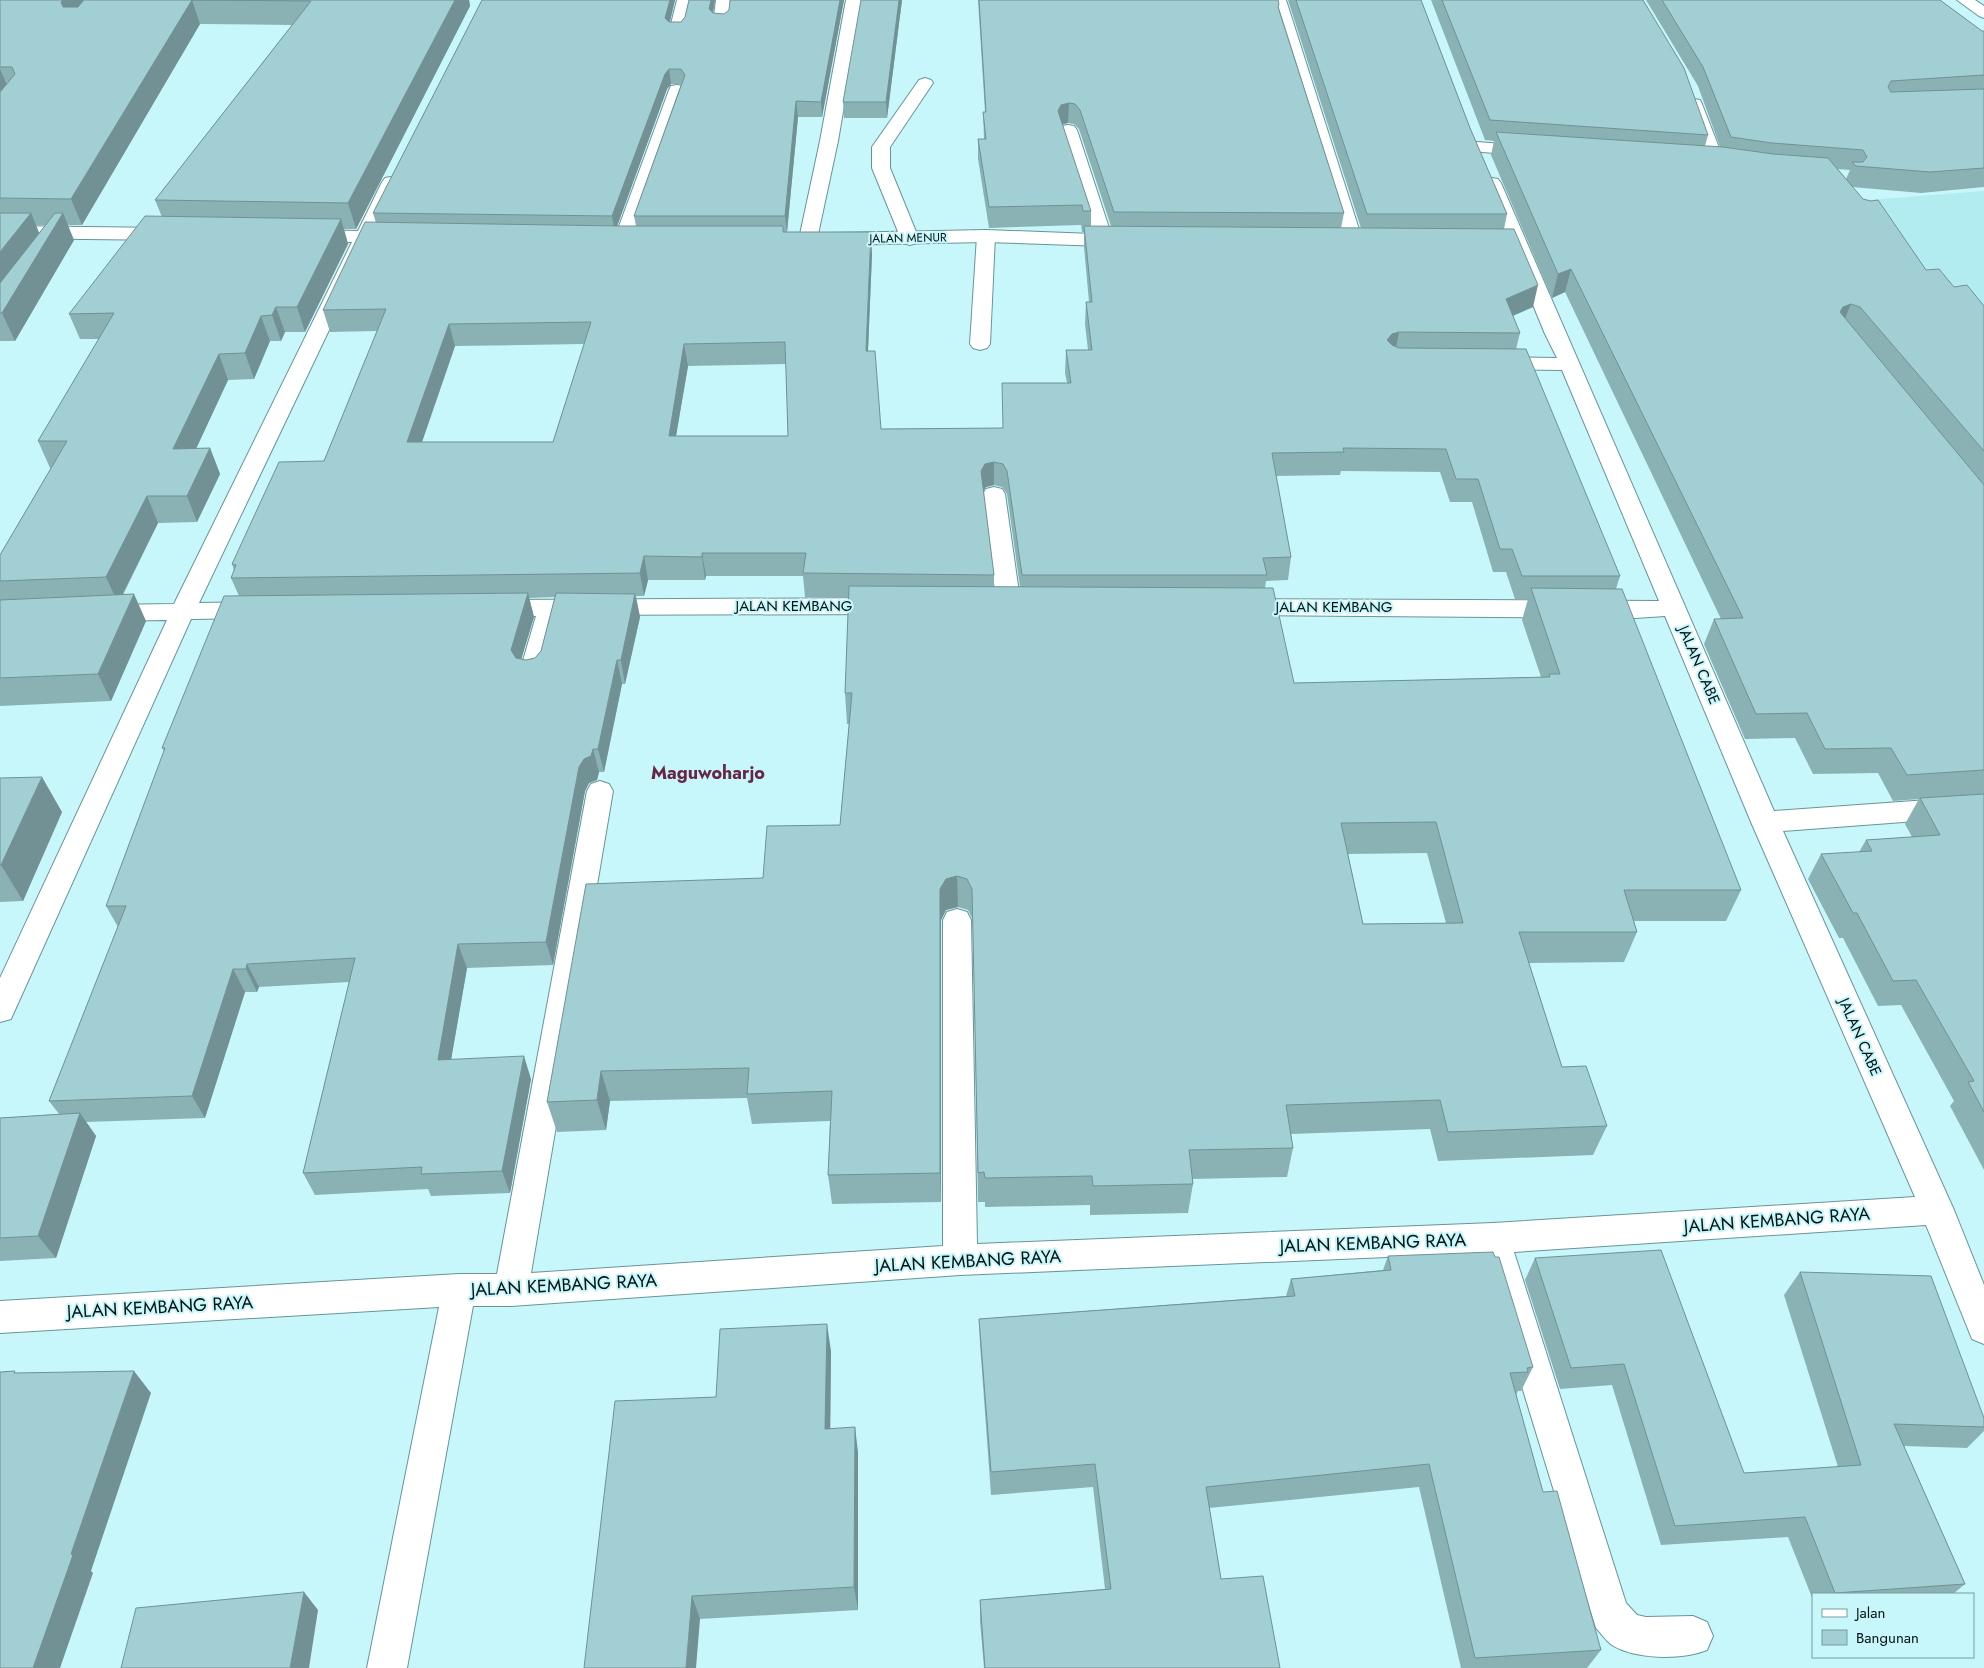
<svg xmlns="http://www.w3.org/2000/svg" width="1984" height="1668" viewBox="0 0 1984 1668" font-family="Jost,sans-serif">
  <rect width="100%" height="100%" fill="#c8f7fb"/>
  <polygon fill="#b3ecf0" points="1984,191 1984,328 1855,201"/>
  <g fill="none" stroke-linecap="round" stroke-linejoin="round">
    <defs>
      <g id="service">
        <polygon points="1270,0 1286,0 1294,25 1291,28 1281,28"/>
        <polygon points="925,78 931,80 933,83 890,147 890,168 919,239 917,243 910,245 903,243 901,239 872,168 872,147 919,80"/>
        <polygon points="986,230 993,232 995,236 990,344 987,348 980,350 973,348 970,344 977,236 979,232"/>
      </g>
      <g id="minor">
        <polygon points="677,0 693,0 685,32 683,35 671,35 669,32"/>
        <polygon points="716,0 732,0 729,24 726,27 716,27 713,24"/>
        <polygon points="846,0 862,0 838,141 817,239 815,243 808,245 801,243 799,239 820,141"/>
        <polygon points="1286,20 1291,22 1294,25 1363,242 1361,246 1354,248 1347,246 1345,242 1278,25 1281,22"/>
        <polygon points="677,85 683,86 685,90 632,240 630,244 623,246 616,244 614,240 669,90 671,86"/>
        <polygon points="1694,99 1700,100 1702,104 1725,163 1722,167 1716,168 1710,167 1707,163 1686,104 1688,100"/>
        <polygon points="1068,125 1074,126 1077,130 1111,234 1129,236 1131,240 1129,244 1104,246 986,242 835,245 828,243 826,239 828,235 835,233 986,230 1093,234 1059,130 1062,126"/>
        <polygon points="1477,142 1530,146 1536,147 1539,151 1536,155 1530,156 1471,151 1468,147 1471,143"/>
        <polygon points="391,177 397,178 400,182 376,231 402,233 404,237 402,241 371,242 199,603 256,602 265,604 268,610 265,616 256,618 191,619 15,1010 11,1019 0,1022 0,978 167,620 104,621 95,619 92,613 95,607 104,605 174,604 352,242 308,242 301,240 299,236 301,232 308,230 358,231 382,182 385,178"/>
        <path d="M1492 178 1498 179 1501 183 1774 811 1984 796V816L1783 831 1954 1210 1984 1285V1344L1972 1339 1926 1225 1514 1252 1626 1603 1637 1615 1646 1617 1693 1616 1707 1622 1713 1636 1707 1650C1682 1660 1636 1660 1612 1645 1606 1641 1601 1633 1596 1628L1481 1253 960 1275 511 1306H473L407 1668H367L439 1307 0 1333V1301L459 1274H497L587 791 591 784 600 781 609 784 613 791 531 1273 943 1246V920L947 912 957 909 967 912 971 920 977 1244 1493 1223 1915 1197 1751 822 1665 616 1635 618 1239 615 1230 612 1227 607 1230 602 1239 599 1659 601 1562 370 1494 369 1487 367 1484 363 1487 359 1494 357 1557 358 1545 334 1483 183 1486 179Z"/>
        <polygon points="0,226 170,228 177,230 179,234 177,238 170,240 0,238"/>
        <polygon points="994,487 1002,489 1005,494 1021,607 1018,612 1009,615 1000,612 997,607 983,494 986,489"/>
        <polygon points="886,598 895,601 898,606 895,611 886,614 560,615 545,674 541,680 532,682 523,680 519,674 536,616 494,616 485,613 482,608 485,603 494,600"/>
      </g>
      <polygon id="trunk" points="1957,0 1975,0 1984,6 1984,18 1979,16"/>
    </defs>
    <use href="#service" stroke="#689498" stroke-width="2"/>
    <use href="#minor" stroke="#689498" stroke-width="2"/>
    <use href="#trunk" stroke="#689498" stroke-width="2"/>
    <use href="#service" fill="#fff" fill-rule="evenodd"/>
    <use href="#minor" fill="#fff" fill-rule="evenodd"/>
    <use href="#trunk" fill="#fff" fill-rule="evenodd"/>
  </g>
  <g fill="#8ab2b5" fill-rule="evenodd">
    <path d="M0 0H469L470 6 356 229H344L348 244 305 332H285L281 341H270L254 379 228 380 196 448H210L220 474 197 522 158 523 123 595 146 621 111 701 0 706V555L51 468H50L38 441 99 339H80L69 314 162 217 155 200 292 25 200 24 82 225H67L74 240 15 341H0ZM36 225H46L39 233Z"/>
    <path d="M482 0H675L670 22H681L685 17 689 0H715L713 13 724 14 844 0 822 117H798L787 232 872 254 868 351 881 429 1002 428 1067 383 1065 373 1066 350H1088L1085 324 1086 302H1089L1084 247V232H1082L1081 225 989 228 978 159V139H984L983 112H985L978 0H1278L1279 4V8L1344 213 1341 228H1361L1288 0H1421L1470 128 1507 214 1504 229 1533 307 1513 316 1520 333 1516 349 1620 576 1616 589 1741 890 1726 921H1634L1637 932 1624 962 1529 963 1562 1067 1607 1126 1593 1155 1438 1161 1430 1129 1291 1134 1293 1148 1287 1177 1192 1179 1193 1184 1188 1213 1090 1215V1205L985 1207V1202H978L973 920 968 910 958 907 946 910 941 920V1202L832 1204 828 1175 830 1121 752 1124 747 1098 610 1101 606 1130 557 1132 547 1102 763 878 840 825 849 724H847L845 693 849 597H805L803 576H706L705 580H648L644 596H636L640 617 625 684H622L604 772H599L597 780 589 783 585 791 553 965 467 968 451 1060 531 1079 510 1193 431 1196 428 1189 315 1195 303 1173 349 982 259 987 257 992H245L205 1118 86 1122 96 1136 56 1258 0 1261V1118L59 1114 49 1101 118 927 106 906 164 751 162 748 239 596 231 578 234 570 232 564 324 461 377 331 330 332 323 310 376 223 373 213ZM671 84H681L634 216 636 226H617L667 89ZM1068 123 1074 124 1079 129 1111 226H1091V211L1062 124ZM584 344 553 442H422L455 346ZM786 364 788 436H676L688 366ZM1341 471 1440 472 1450 502H1472L1493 572H1506L1515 599H1528L1522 620 1541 677 1294 683 1265 588 1266 581 1288 580 1291 557 1276 476 1340 475ZM994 485 1002 487 1007 494 1020 587H994V575L983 491 986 487ZM555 597 541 651 535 658 526 660 521 659 534 617 529 598ZM1427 853 1446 923 1363 924 1348 854Z"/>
    <polygon points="902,0 887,118 844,118 843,102"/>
    <path d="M1431 0H1643L1708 135 1705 146 1720 147 1698 86 1646 0H1940L1982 31H1984V187L1921 193 1852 187 1926 270 1984 306V1170L1950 1106 1954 1101 1901 1005 1878 1006 1843 938H1839L1808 879 1821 854 1859 852 1866 840 1912 837 1905 824 1919 799 1893 801 1878 773 1813 774 1795 738 1745 739 1704 644 1714 619H1721L1565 292 1552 298 1491 155 1494 141 1485 140ZM1838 169 1850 170 1846 179Z"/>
    <polygon points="0,778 62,812 23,901 0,902"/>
    <polygon points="1388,1256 1533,1367 1521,1391 1518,1391 1516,1395 1543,1492 1601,1650 1587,1668 1461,1668 1419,1487 1209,1508 1221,1579 1280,1668 984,1668 980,1621 980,1600 1105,1589 1093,1487 991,1495 980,1344 979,1319 1286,1296 1291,1279 1383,1270"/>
    <polygon points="1535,1258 1744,1473 1838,1467 1784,1295 1800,1272 1984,1418 1984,1431 1967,1448 1904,1446 1965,1584 1953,1594 1813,1594 1813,1600 1788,1537 1661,1545 1612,1385 1560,1389 1525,1280"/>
    <polygon points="831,1351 830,1429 858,1452 858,1610 700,1619 584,1668 716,1397"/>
  </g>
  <g fill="#719194">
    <polygon points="63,0 90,0 70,26 61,2"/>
    <polygon points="192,0 200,24 82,225 71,199"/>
    <polygon points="455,0 469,0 470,6 356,229 348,203"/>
    <polygon points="670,0 675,0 667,33 665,18"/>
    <polygon points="711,0 715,0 711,24 709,9"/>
    <polygon points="840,0 844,0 822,117 821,102"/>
    <polygon points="899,0 902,0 887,118 886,102"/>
    <polygon points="0,69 10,92 0,104"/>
    <polygon points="669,69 671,84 667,89 615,232 612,216 665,74"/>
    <polygon points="796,101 798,117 787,232 785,216"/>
    <polygon points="1069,103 1068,123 1060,125 1058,111 1061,105"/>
    <polygon points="31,213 42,240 0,294 0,252"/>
    <polygon points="63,213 74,240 15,341 2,313"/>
    <polygon points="341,219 348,244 305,332 297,307"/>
    <polygon points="871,232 872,254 867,373 866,351"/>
    <polygon points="1571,269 1565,292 1552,298 1558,274"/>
    <polygon points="1538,285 1533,307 1500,321 1506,299"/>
    <polygon points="1851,304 1841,328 1840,312 1843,307"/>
    <polygon points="276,307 285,332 281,341 272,315"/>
    <polygon points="261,316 270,341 254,379 245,353"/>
    <polygon points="449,324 455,346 414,465 407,442"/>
    <polygon points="1399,332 1395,354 1387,340 1392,334"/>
    <polygon points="684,344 688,366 672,459 669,436"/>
    <polygon points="219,354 228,380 184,475 173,449"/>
    <polygon points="210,448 220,474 197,522 187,496"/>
    <polygon points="994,462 994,485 986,487 981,494 981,471 985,464"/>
    <polygon points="147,496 158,523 118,603 106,577"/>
    <polygon points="702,553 706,576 705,580 702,557"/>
    <polygon points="644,556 648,580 644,596 640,573"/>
    <polygon points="528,593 534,617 517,673 511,650"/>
    <polygon points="134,594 146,621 111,701 98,674"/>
    <polygon points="635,594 640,617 625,684 621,660"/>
    <polygon points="617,660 622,684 604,772 598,749"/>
    <polygon points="593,749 599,772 597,780 589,783 585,791 553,965 546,942 579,767 584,759"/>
    <polygon points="42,777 62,812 23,901 1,865"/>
    <polygon points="957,876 958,907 946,910 941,920 941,1202 940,1173 940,889 946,879"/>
    <polygon points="458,944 467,968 447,1083 438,1060"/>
    <polygon points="247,964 259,987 257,992 246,969"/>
    <polygon points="233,969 245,992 205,1118 192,1096"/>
    <polygon points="524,1056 531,1079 510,1193 502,1171"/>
    <polygon points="601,1071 610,1101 606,1130 597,1100"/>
    <polygon points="80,1113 96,1136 56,1258 38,1236"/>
    <polygon points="827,1324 831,1351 830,1454 825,1429"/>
    <polygon points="134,1371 151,1393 91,1571 93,1573 60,1668 33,1668 71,1554"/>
    <polygon points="855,1427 858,1452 858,1610 854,1587"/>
    <polygon points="304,1592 318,1610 309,1668 290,1668"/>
    <polygon points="692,1596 700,1619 696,1668 686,1668"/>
  </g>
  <g fill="#a1cfd3" stroke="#719194" fill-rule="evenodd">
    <polygon points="0,0 63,0 61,2 63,7 78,7 84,0 455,0 348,203 155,200 311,1 192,0 71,199 0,198 0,92 15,74 12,67 0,67"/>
    <polygon points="482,0 670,0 665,18 669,22 681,22 685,17 689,0 711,0 709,9 713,13 724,14 729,10 730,0 840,0 821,102 796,101 785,216 634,216 685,75 681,69 669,69 665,74 612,216 373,213"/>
    <polygon points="861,0 899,0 886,102 843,102"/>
    <polygon points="979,0 1278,0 1279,4 1278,7 1344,213 1114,212 1080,110 1075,104 1069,103 1061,105 1058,111 1091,211 1083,211 1082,205 989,207 978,139 986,139 983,112 986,112"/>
    <polygon points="1296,0 1421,0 1470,128 1507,214 1367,214"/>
    <polygon points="1442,0 1643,0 1684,68 1708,135 1490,120"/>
    <polygon points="1662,0 1940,0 1982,31 1984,31 1984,75 1891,81 1888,87 1891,92 1984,89 1984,168 1930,172 1856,166 1852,162 1863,162 1867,157 1863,150 1772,143 1731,137 1703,67"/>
    <polygon points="1496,132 1723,147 1773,154 1828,158 1863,199 1871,201 1878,200 1926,270 1939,269 1954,287 1967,285 1984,306 1984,451 1860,307 1851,304 1843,307 1840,312 1984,485 1984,770 1907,775 1891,748 1825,749 1807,713 1756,714 1714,619 1743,618 1571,269 1558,274"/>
    <polygon points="0,213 31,213 0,252"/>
    <polygon points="55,213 63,213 2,313 0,313 0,283"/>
    <polygon points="145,216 341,219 297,307 276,307 272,315 261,316 245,353 219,354 173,449 210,448 187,496 147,496 106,577 0,581 0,555 67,441 38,441 114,313 69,314"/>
    <path d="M365 222 619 226H783V232H871L866 351H875L881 429 1003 428 1002 383H1071L1066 350H1092L1086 302H1092L1084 226 1514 229 1538 285 1506 299 1520 333 1399 332 1392 334 1387 340 1392 345 1399 348 1526 349 1620 576H1522L1512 549H1500L1478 479H1456L1446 449 1343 448 1344 452 1272 453 1291 557 1263 558 1267 575H1022L1007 471 1003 464 994 462 985 464 981 471 994 575 803 573 806 553H702V557L644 556 640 573 231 578 236 565 232 564 279 462 324 461 386 309 323 310ZM591 322 553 442H407L449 324ZM785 342 788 436H669L684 344Z"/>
    <path d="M849 586 1273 588 1294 683 1550 677 1549 674H1560L1531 588 1622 589 1741 890H1624L1637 932H1519L1562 1067 1586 1066 1607 1126 1448 1132 1440 1100 1286 1105 1293 1148 1189 1150 1193 1184 1093 1186 1092 1176 985 1178 984 1172 978 1173 972 889 967 879 957 876 946 879 940 889V1173L828 1175 832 1091 747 1094 749 1068 601 1071 597 1100 547 1102 586 884 763 878 767 826 840 825 852 693H845ZM1436 822 1463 923 1363 924 1341 823Z"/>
    <polygon points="528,593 511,650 516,658 526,660 535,658 541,651 556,593 635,594 621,660 617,660 598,749 593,749 591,756 584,759 579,767 546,942 458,944 438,1060 524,1056 502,1171 421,1174 422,1167 303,1173 355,958 247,964 246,969 233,969 192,1096 49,1101 126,906 106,906 165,748 162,748 224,596"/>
    <polygon points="134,594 98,674 0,678 0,600"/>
    <polygon points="42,777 1,865 0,865 0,778"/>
    <polygon points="1984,794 1984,1112 1968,1082 1974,1081 1916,980 1893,981 1857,913 1853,913 1821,854 1872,851 1866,840 1940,835 1920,798"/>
    <polygon points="80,1113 38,1236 0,1238 0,1118"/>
    <polygon points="1661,1250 1744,1473 1861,1465 1800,1272 1931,1276 1984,1418 1984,1427 1894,1424 1965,1584 1835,1593 1805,1517 1675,1526 1624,1364 1571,1368 1535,1258"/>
    <polygon points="1493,1252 1495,1257 1499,1257 1533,1367 1527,1368 1528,1372 1510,1373 1543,1492 1557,1491 1601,1650 1475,1658 1429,1464 1206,1487 1221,1579 1263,1576 1280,1668 985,1668 980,1600 1111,1589 1095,1464 991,1472 979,1319 1295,1296 1291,1279 1391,1270 1388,1256"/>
    <polygon points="827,1324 825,1429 855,1427 854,1587 692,1596 686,1668 584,1668 615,1401 716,1397 720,1329"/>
    <polygon points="15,1371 14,1373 134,1371 71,1554 73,1555 33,1668 0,1668 0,1372"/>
    <polygon points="304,1592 290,1668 121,1668 136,1608"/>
  </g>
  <g text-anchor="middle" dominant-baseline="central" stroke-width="4" stroke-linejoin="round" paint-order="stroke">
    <g font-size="12" fill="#031314" stroke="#c8f7fb">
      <text transform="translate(908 238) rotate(-1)">JALAN MENUR</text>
    </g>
    <g font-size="15" fill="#031314" stroke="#c8f7fb">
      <text x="794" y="606">JALAN KEMBANG</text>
      <text x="1334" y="607">JALAN KEMBANG</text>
      <text transform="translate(1699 665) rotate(67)">JALAN CABE</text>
      <text transform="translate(1860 1037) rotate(66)">JALAN CABE</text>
    </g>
    <g font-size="18" font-weight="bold" fill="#672645" stroke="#c8f7fb">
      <text x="708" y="773">Maguwoharjo</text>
    </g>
    <g font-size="18" fill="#031314" stroke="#c8f7fb">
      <text transform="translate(1777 1220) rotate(-4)">JALAN KEMBANG RAYA</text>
      <text transform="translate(1373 1243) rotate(-2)">JALAN KEMBANG RAYA</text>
      <text transform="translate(968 1261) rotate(-3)">JALAN KEMBANG RAYA</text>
      <text transform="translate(564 1285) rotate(-3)">JALAN KEMBANG RAYA</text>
      <text transform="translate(160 1307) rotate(-3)">JALAN KEMBANG RAYA</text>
    </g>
  </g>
  <rect x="1812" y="1593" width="162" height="65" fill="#c8f7fb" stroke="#799c9f"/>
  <rect x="1822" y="1609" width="25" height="8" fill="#ffffff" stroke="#799c9f"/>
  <text x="1856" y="1618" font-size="15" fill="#031314">Jalan</text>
  <rect x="1822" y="1630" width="25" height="15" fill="#a1cfd3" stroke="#799c9f"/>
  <text x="1856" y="1643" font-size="15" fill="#031314">Bangunan</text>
</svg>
